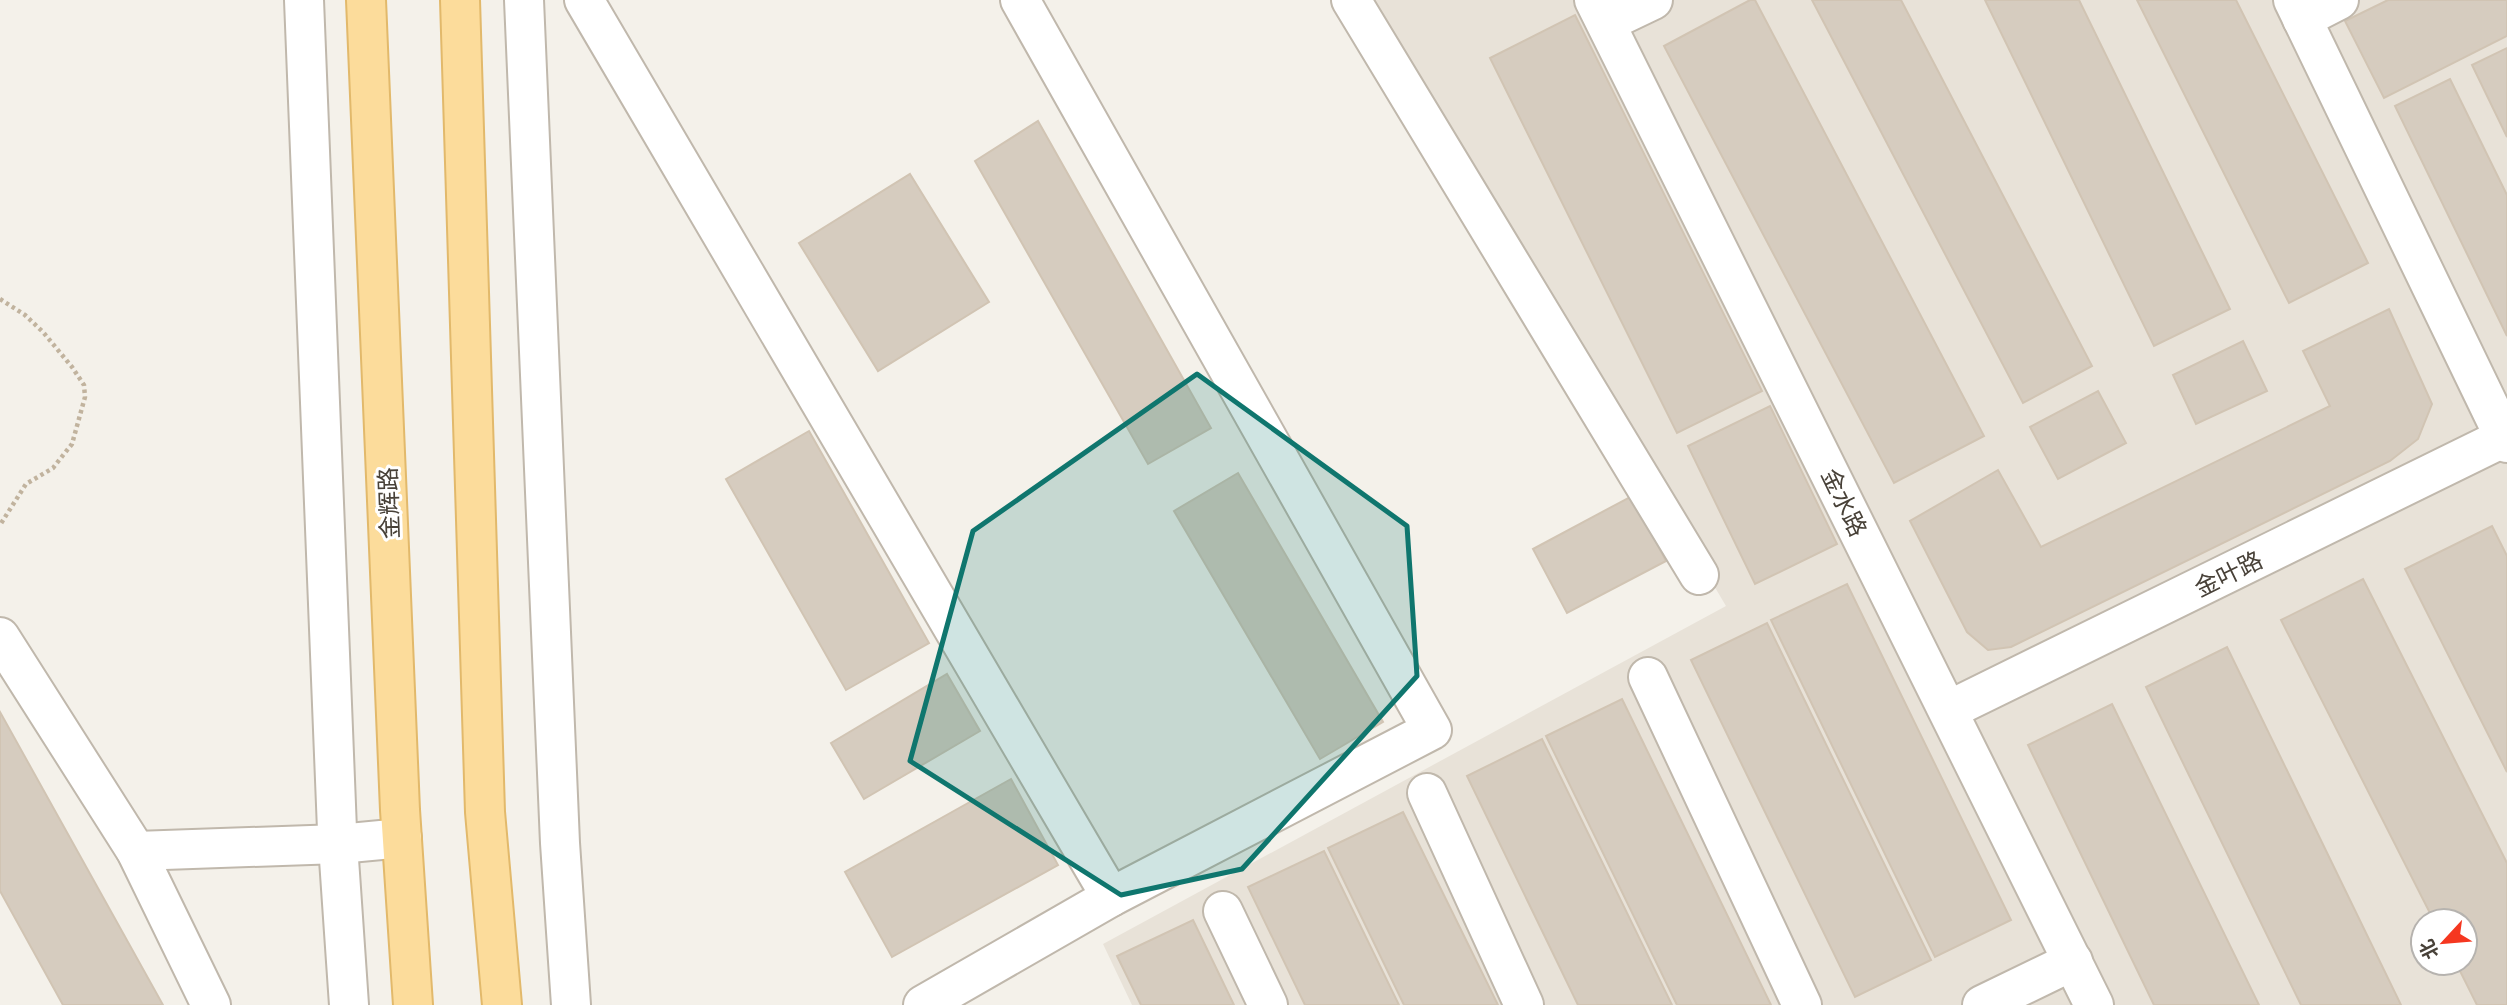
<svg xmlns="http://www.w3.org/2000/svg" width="2507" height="1005" viewBox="0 0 2507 1005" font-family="'Exo 2','Noto Sans SC',sans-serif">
  <rect width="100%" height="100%" fill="#f4f1ea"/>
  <path fill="#e8e2d8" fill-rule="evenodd" d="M1367 0H2507V1005H1132L1103 944 1726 606ZM2423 921H2465V963H2423Z"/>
  <g fill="#d6ccbf" stroke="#d1c4b3" stroke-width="2">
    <polygon points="1750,0 1755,0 1984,436 1894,483 1664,46"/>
    <polygon points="1812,0 1901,0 2092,366 2023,403"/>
    <polygon points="1985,0 2079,0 2230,309 2154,346"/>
    <polygon points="2137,0 2236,0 2368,263 2289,303"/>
    <polygon points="2388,0 2507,0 2507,36 2384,98 2345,21"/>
    <polygon points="1575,15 1762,391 1677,433 1490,58"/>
    <polygon points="2507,48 2507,137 2472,65"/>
    <polygon points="2450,79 2507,195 2507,336 2395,106"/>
    <polygon points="1038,121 1211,428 1148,464 975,161"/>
    <polygon points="910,174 989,302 878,371 799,243"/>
    <polygon points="2389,309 2432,404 2418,439 2390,461 2011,647 1988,650 1967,632 1910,521 1998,470 2041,547 2330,406 2303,351"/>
    <polygon points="2243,341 2267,391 2196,424 2173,375"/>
    <polygon points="2098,391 2126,443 2058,479 2030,427"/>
    <polygon points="1770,406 1837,544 1755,584 1688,446"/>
    <polygon points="809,431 929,643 846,690 726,479"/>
    <polygon points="1238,473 1383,722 1320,759 1174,511"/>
    <polygon points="1632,496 1666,561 1567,613 1533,549"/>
    <polygon points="2492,526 2507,556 2507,772 2405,569"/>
    <polygon points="2363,579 2507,863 2507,1005 2477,1005 2456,963 2465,963 2465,921 2434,921 2281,620"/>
    <polygon points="1847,584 2011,920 1935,957 1771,620"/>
    <polygon points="1767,623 1931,960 1855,997 1691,660"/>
    <polygon points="2227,647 2401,1005 2301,1005 2146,687"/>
    <polygon points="947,674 980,731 864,799 831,743"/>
    <polygon points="1622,699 1771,1005 1677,1005 1546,736"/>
    <polygon points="2112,704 2259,1005 2154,1005 2028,745"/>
    <polygon points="0,712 163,1005 63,1005 0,891"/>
    <polygon points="1542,739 1672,1005 1578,1005 1467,776"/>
    <polygon points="1011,779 1058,865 892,957 845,872"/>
    <polygon points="1403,812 1498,1005 1404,1005 1328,848"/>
    <polygon points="1324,851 1399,1005 1305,1005 1248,887"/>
    <polygon points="1193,920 1234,1005 1141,1005 1117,956"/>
  </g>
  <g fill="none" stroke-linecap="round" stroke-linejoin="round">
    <defs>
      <g id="minor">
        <polyline points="304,0 337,830 349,1005"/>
        <polyline points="524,0 560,843 571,1005"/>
        <polyline points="584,0 1111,897 923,1005"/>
        <polyline points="1020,0 1432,730 1111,897"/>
        <polyline points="1351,0 1699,575"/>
        <polyline points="1594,0 2094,1005"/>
        <polyline points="2293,0 2507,443"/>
        <polyline points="2302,19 2339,0"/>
        <polyline points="1607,22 1653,0"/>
        <polyline points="0,637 136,851 211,1005"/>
        <polyline points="1648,677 1802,1005"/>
        <polyline points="1949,710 2507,436"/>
        <polyline points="1427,793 1524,1005"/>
        <polyline points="136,851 339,844 402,838"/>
        <polyline points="1223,911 1268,1005"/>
        <polyline points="1982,1005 2073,961"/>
      </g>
      <g id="major">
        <polyline points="366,0 400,810 413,1005"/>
        <polyline points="460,0 485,812 502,1005"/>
      </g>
    </defs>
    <use href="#minor" stroke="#c0b8ac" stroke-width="42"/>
    <use href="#major" stroke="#e2b96b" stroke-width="42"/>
    <polyline stroke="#c1b39e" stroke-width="4.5" stroke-dasharray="3.5 3.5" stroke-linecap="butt" points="0,299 25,315 43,332 72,367 84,385 85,397 72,444 53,468 26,484 0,525"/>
    <use href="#minor" stroke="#fff" stroke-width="38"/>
    <use href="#major" stroke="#fcdc9b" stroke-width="38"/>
  </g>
  <path fill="#0f766e" fill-opacity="0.2" stroke="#0f766e" stroke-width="5" stroke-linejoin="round" d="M1197 374 1407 526 1417 676 1242 869 1121 895 910 761 973 531Z"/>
  <g text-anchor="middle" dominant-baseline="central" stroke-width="6" stroke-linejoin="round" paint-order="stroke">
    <g font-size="24" fill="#484138" stroke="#fff">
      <text transform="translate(1845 502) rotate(64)">金水路</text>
      <text transform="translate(388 503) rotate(-92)">金辉路</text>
      <text transform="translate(2228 573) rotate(-26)">金叶路</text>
    </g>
  </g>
  <g transform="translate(2444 942) rotate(244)"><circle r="33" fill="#ffffff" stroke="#b6b3af" stroke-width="2"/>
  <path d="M0-5L12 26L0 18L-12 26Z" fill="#f53720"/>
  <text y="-10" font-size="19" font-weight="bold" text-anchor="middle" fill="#484138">北</text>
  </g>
</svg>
